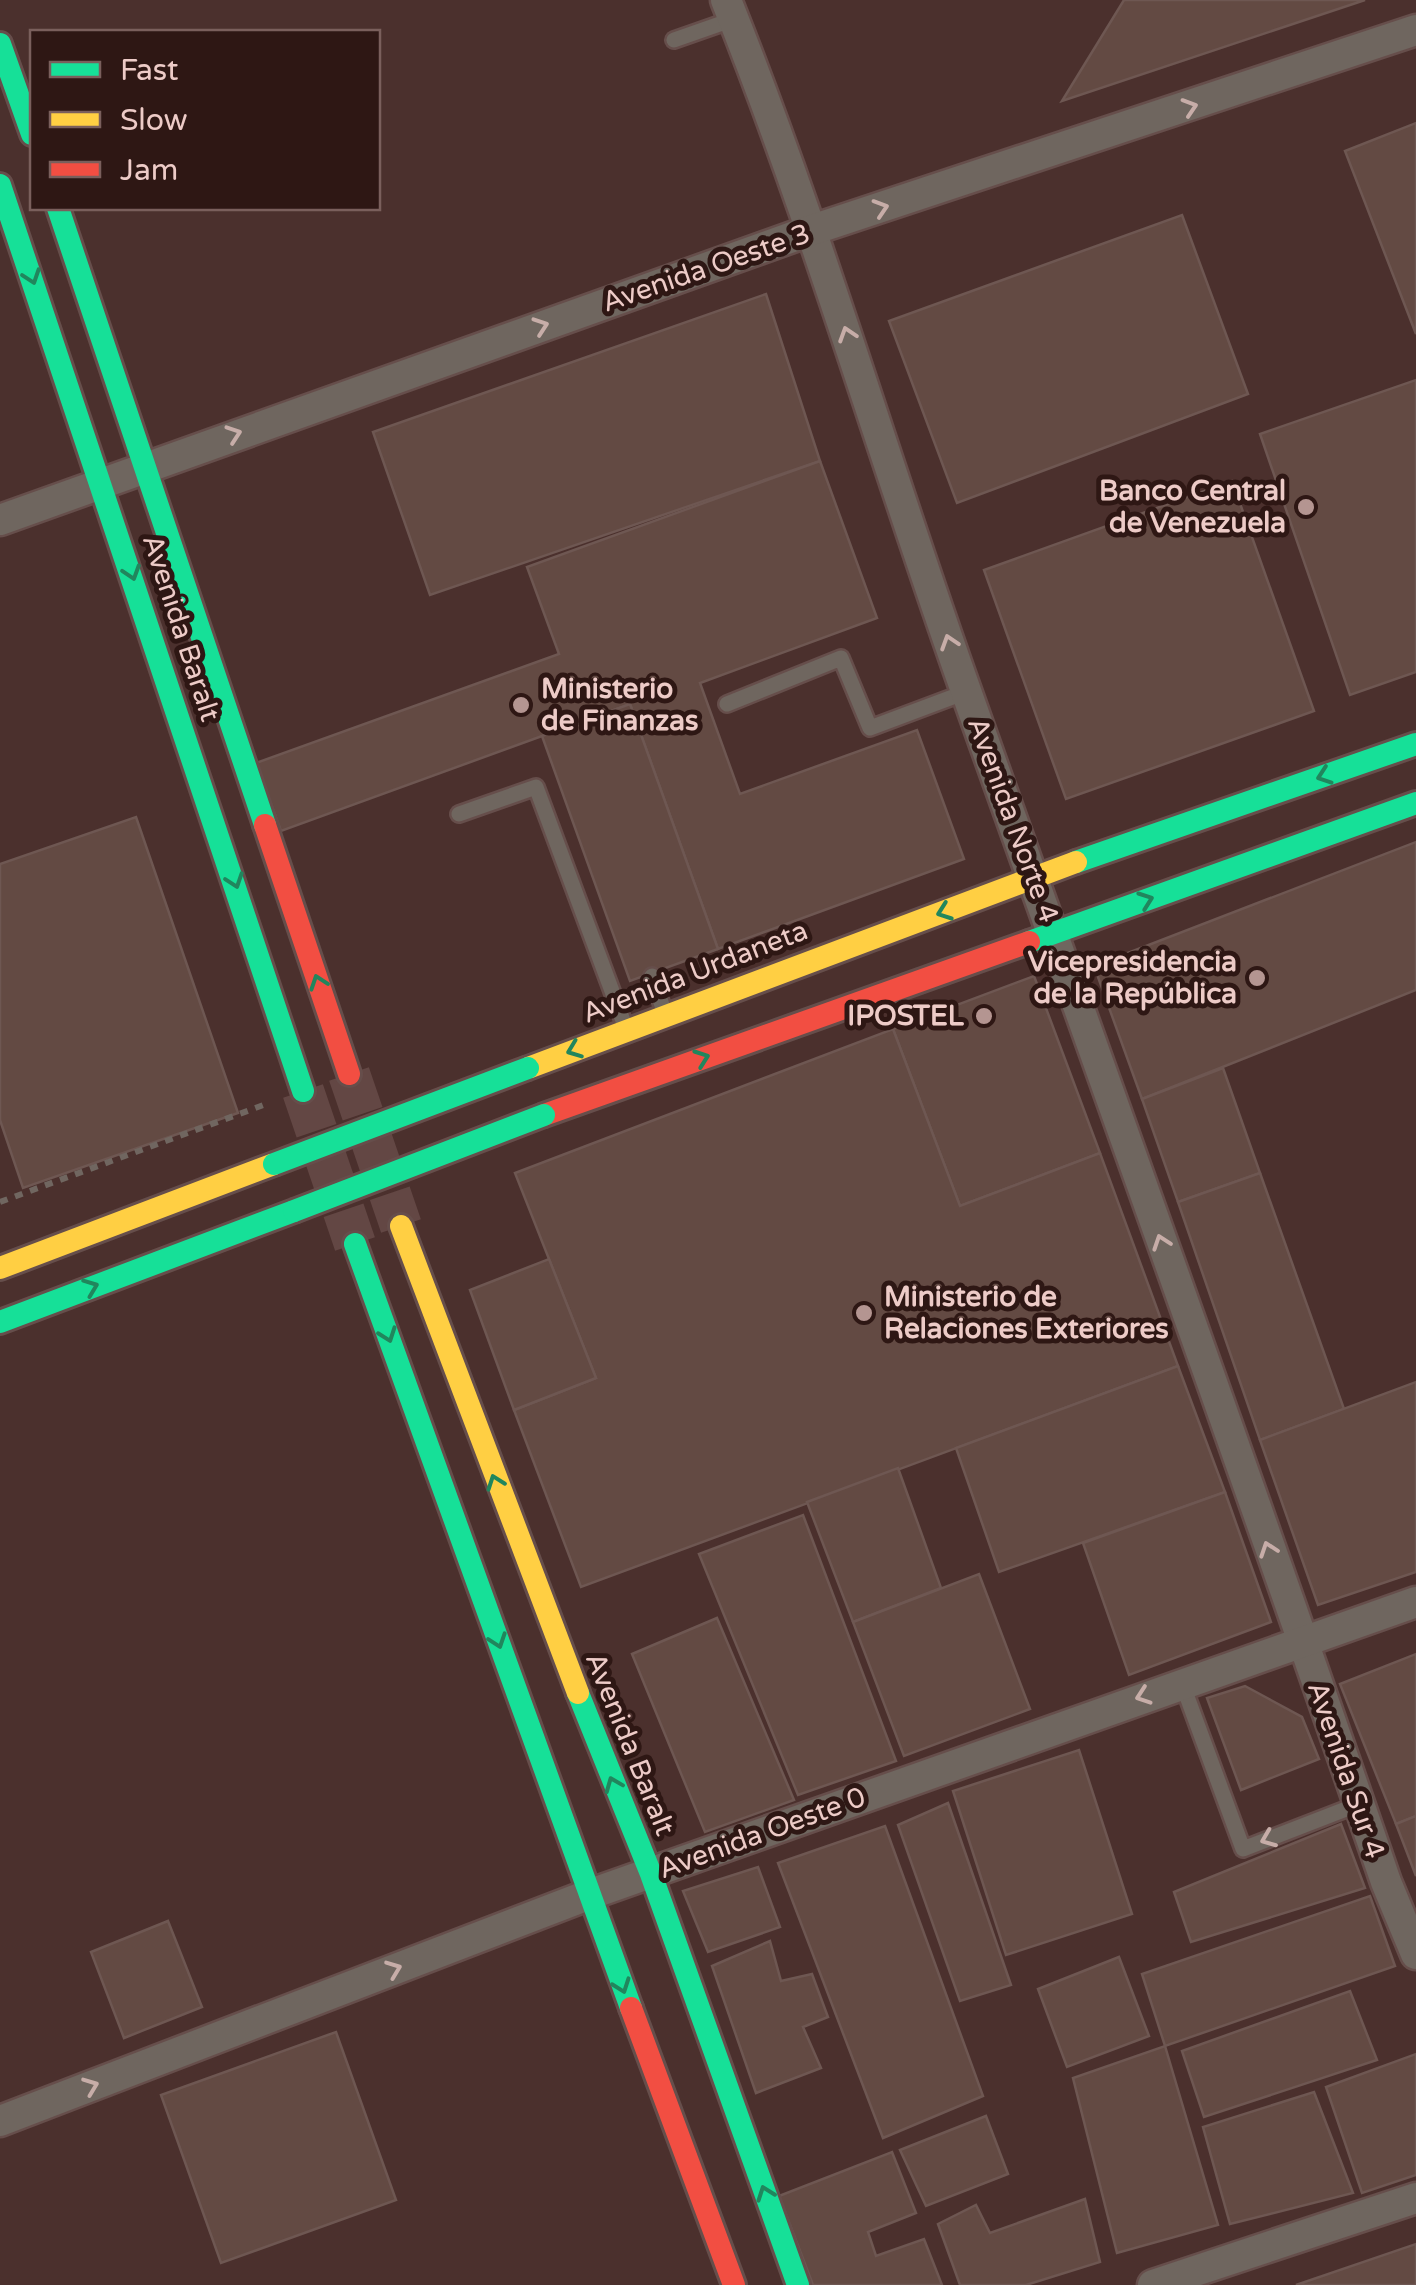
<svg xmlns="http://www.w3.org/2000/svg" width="1416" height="2285" viewBox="0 0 1416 2285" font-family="'Varela Round',sans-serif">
  <rect width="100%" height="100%" fill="#4b302d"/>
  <g fill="#634a43" stroke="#6e5752" stroke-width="2.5">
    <polygon points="1124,0 1365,0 1062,101"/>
    <polygon points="1416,123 1416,334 1345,151"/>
    <polygon points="1182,215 1248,394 957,503 889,321"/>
    <polygon points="766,294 820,461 430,595 373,432"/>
    <polygon points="1416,380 1416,672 1350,695 1260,434"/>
    <polygon points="820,461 877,618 700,683 740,794 917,730 964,859 718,949 630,704 281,831 256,763 559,654 527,567"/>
    <polygon points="1232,481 1314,711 1066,799 984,570"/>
    <polygon points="630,704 718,949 630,981 542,736"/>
    <polygon points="136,817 238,1113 23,1188 0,1120 0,864"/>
    <polygon points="1416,842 1416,990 1142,1099 1094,966"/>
    <polygon points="1034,976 1100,1153 960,1206 893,1029"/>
    <polygon points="893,1029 960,1206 1100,1153 1178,1366 581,1587 514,1410 596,1378 515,1173"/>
    <polygon points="1223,1068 1260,1173 1178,1202 1142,1099"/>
    <polygon points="1260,1173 1344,1409 1260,1440 1178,1202"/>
    <polygon points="549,1259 596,1378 514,1410 470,1290"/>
    <polygon points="1178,1366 1225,1492 999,1572 956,1448"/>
    <polygon points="1416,1382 1416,1572 1318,1605 1260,1440"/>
    <polygon points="898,1468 941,1588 853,1622 807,1502"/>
    <polygon points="1225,1492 1271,1622 1129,1675 1083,1543"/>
    <polygon points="803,1515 896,1761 798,1795 699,1554"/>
    <polygon points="979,1574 1030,1709 904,1756 853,1622"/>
    <polygon points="717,1618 794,1800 705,1832 632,1654"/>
    <polygon points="1416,1654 1416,1816 1396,1824 1340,1684"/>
    <polygon points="1245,1686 1302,1717 1319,1759 1241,1790 1207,1698"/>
    <polygon points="1079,1750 1132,1914 1006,1955 953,1791"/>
    <polygon points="948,1803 1011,1985 960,2001 898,1825"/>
    <polygon points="1416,1816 1416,1876 1396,1824"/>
    <polygon points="1341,1824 1365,1888 1191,1942 1174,1892"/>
    <polygon points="885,1826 983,2096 883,2138 778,1863"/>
    <polygon points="758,1867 780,1927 708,1952 683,1891"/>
    <polygon points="1370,1896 1395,1966 1165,2046 1142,1974"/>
    <polygon points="168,1921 202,2007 124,2038 91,1952"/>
    <polygon points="770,1941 781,1981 812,1974 828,2017 803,2027 821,2068 756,2093 712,1966"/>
    <polygon points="1119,1957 1149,2036 1067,2067 1038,1989"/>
    <polygon points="1350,1991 1377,2060 1204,2117 1182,2051"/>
    <polygon points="336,2032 396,2200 221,2263 161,2095"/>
    <polygon points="1165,2046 1218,2225 1117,2253 1073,2078"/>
    <polygon points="1416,2054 1416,2175 1362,2193 1326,2087"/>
    <polygon points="1314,2092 1353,2193 1230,2224 1203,2127"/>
    <polygon points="986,2116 1008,2174 926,2206 900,2150"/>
    <polygon points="892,2152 916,2213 868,2232 876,2256 924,2239 942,2285 813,2285 779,2196"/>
    <polygon points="1085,2199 1100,2262 1026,2285 960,2285 938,2224 976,2205 990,2233"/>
    <polygon points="1416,2244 1416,2285 1296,2285"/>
  </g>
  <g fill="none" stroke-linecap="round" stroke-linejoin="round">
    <g stroke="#634744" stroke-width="42" stroke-dasharray="42 21" stroke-linecap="butt">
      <polyline points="349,1074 401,1226"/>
      <polyline points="303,1091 355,1244"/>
    </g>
    <defs>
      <g id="lane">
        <polyline points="674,40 734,19"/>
        <polyline points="727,704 841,658 870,728 966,692"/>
        <polyline points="459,814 536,787 625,1026"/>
        <polyline points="652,976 664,1011"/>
        <polyline points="1182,1683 1243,1849 1359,1804"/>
      </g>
      <g id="street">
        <path d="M726 0C817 227 884 461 966 691 1107 1088 1250 1484 1386 1882L1416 1954"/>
        <polyline points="0,520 812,230 1416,30"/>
        <polyline points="0,2121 588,1895 1416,1602"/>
        <polyline points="1153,2285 1416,2198"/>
      </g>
      <g id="fast">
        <polyline points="0,44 32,134"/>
        <polyline points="0,185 303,1091"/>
        <polyline points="58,208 265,825"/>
        <polyline points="1076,862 1416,744"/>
        <polyline points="1029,942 1416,803"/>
        <polyline points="355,1244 631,2008"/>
        <polyline points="0,1322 294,1211"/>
        <polyline points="578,1693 651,1874 798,2285"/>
      </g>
      <g id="slow">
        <polyline points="528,1068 1076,862"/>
        <polyline points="401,1226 578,1693"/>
        <polyline points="0,1268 274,1164"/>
      </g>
      <g id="jam">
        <polyline points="265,825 349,1074"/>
        <polyline points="544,1115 1029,942"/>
        <polyline points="631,2008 734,2285"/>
      </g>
    </defs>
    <use href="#lane" stroke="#664e4b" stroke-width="20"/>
    <use href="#street" stroke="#664e4b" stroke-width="35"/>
    <use href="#fast" stroke="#664e4b" stroke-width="28"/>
    <use href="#slow" stroke="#664e4b" stroke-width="28"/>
    <use href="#jam" stroke="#664e4b" stroke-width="28"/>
    <polyline stroke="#706660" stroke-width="6" stroke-dasharray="8 8" stroke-linecap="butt" points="0,1202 269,1103"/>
    <use href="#lane" stroke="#6f665f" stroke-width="15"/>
    <use href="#street" stroke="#6f665f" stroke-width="30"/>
    <use href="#fast" stroke="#16e098" stroke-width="22"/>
    <use href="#slow" stroke="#ffcf43" stroke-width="22"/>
    <use href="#jam" stroke="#f24e42" stroke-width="22"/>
    <defs>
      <g id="fast-bridge">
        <polyline points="274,1164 528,1068"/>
        <polyline points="294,1211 544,1115"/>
      </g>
    </defs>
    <use href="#fast-bridge" stroke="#664e4b" stroke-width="28" stroke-linecap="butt"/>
    <use href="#fast-bridge" stroke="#16e098" stroke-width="22"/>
  </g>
  <defs><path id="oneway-chevron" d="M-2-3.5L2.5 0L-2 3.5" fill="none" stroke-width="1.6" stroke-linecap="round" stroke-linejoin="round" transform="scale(2.5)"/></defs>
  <g stroke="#c7ada8">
    <use href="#oneway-chevron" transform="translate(1190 107) rotate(-18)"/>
    <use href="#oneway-chevron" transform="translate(881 208) rotate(-18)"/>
    <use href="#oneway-chevron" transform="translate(541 326) rotate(-19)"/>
    <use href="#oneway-chevron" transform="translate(847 334) rotate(-108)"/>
    <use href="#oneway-chevron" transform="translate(234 434) rotate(-19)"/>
    <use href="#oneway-chevron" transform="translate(949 642) rotate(-108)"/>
    <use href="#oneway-chevron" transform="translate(1161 1242) rotate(-109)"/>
    <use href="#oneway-chevron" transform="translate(1268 1549) rotate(-109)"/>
    <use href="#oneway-chevron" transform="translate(1143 1696) rotate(161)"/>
    <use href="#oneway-chevron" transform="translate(1268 1839) rotate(158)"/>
    <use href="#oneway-chevron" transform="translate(394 1969) rotate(-21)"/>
    <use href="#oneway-chevron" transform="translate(91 2086) rotate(-21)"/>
  </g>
  <g stroke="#21865d">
    <use href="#oneway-chevron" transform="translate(32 277) rotate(71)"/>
    <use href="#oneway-chevron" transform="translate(132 573) rotate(72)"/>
    <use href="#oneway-chevron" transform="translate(1324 776) rotate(161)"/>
    <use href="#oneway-chevron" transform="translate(235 881) rotate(71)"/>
    <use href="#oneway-chevron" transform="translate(1146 900) rotate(-20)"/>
    <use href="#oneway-chevron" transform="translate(944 912) rotate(160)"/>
    <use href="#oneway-chevron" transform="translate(318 982) rotate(-109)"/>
    <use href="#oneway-chevron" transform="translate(574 1050) rotate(159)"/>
    <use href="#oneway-chevron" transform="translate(702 1058) rotate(-20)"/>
    <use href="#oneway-chevron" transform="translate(91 1287) rotate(-21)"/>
    <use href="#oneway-chevron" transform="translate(388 1335) rotate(70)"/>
    <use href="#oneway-chevron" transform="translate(495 1482) rotate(-110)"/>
    <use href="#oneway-chevron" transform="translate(498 1641) rotate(71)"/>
    <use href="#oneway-chevron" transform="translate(613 1784) rotate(-112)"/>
    <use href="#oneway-chevron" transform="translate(622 1986) rotate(70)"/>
    <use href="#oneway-chevron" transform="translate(765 2193) rotate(-110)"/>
  </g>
  <g fill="#b49591" stroke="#2e1714" stroke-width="4">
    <circle cx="1306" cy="507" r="10"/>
    <circle cx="521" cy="705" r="10"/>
    <circle cx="1257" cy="978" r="10"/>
    <circle cx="984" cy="1016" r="10"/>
    <circle cx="864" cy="1313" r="10"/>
  </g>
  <g text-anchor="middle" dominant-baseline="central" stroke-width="10" stroke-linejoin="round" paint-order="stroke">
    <g font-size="28" fill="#edcbc7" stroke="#2e1714">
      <text transform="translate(706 268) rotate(-19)">Avenida Oeste 3</text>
      <text transform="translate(181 628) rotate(72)">Avenida Baralt</text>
      <text transform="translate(1013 820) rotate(70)">Avenida Norte 4</text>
      <text transform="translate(695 972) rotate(-21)">Avenida Urdaneta</text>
      <text transform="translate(630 1744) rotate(68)">Avenida Baralt</text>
      <text transform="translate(1346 1770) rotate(71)">Avenida Sur 4</text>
      <text transform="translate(762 1833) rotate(-20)">Avenida Oeste 0</text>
    </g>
    <g font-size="28" font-weight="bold" fill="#edcbc7" stroke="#2e1714" text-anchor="end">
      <text x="1286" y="491">Banco Central<tspan x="1286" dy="32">de Venezuela</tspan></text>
      <text x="541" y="689" text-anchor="start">Ministerio<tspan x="541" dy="32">de Finanzas</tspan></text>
      <text x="1237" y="962">Vicepresidencia<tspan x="1237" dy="32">de la República</tspan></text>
      <text x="964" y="1016">IPOSTEL</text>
      <text x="884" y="1297" text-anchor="start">Ministerio de<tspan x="884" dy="32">Relaciones Exteriores</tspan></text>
    </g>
  </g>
  <rect x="30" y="30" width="350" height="180" fill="#2e1714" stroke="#7a5f5c" stroke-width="2.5"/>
  <rect x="50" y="62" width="50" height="15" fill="#16e098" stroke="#7a5f5c" stroke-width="2.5"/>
  <text x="120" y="80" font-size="30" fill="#edcbc7">Fast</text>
  <rect x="50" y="112" width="50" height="15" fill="#ffcf43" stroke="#7a5f5c" stroke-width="2.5"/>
  <text x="120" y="130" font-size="30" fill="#edcbc7">Slow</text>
  <rect x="50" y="162" width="50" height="15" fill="#f24e42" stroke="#7a5f5c" stroke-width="2.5"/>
  <text x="120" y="180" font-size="30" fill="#edcbc7">Jam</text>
</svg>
